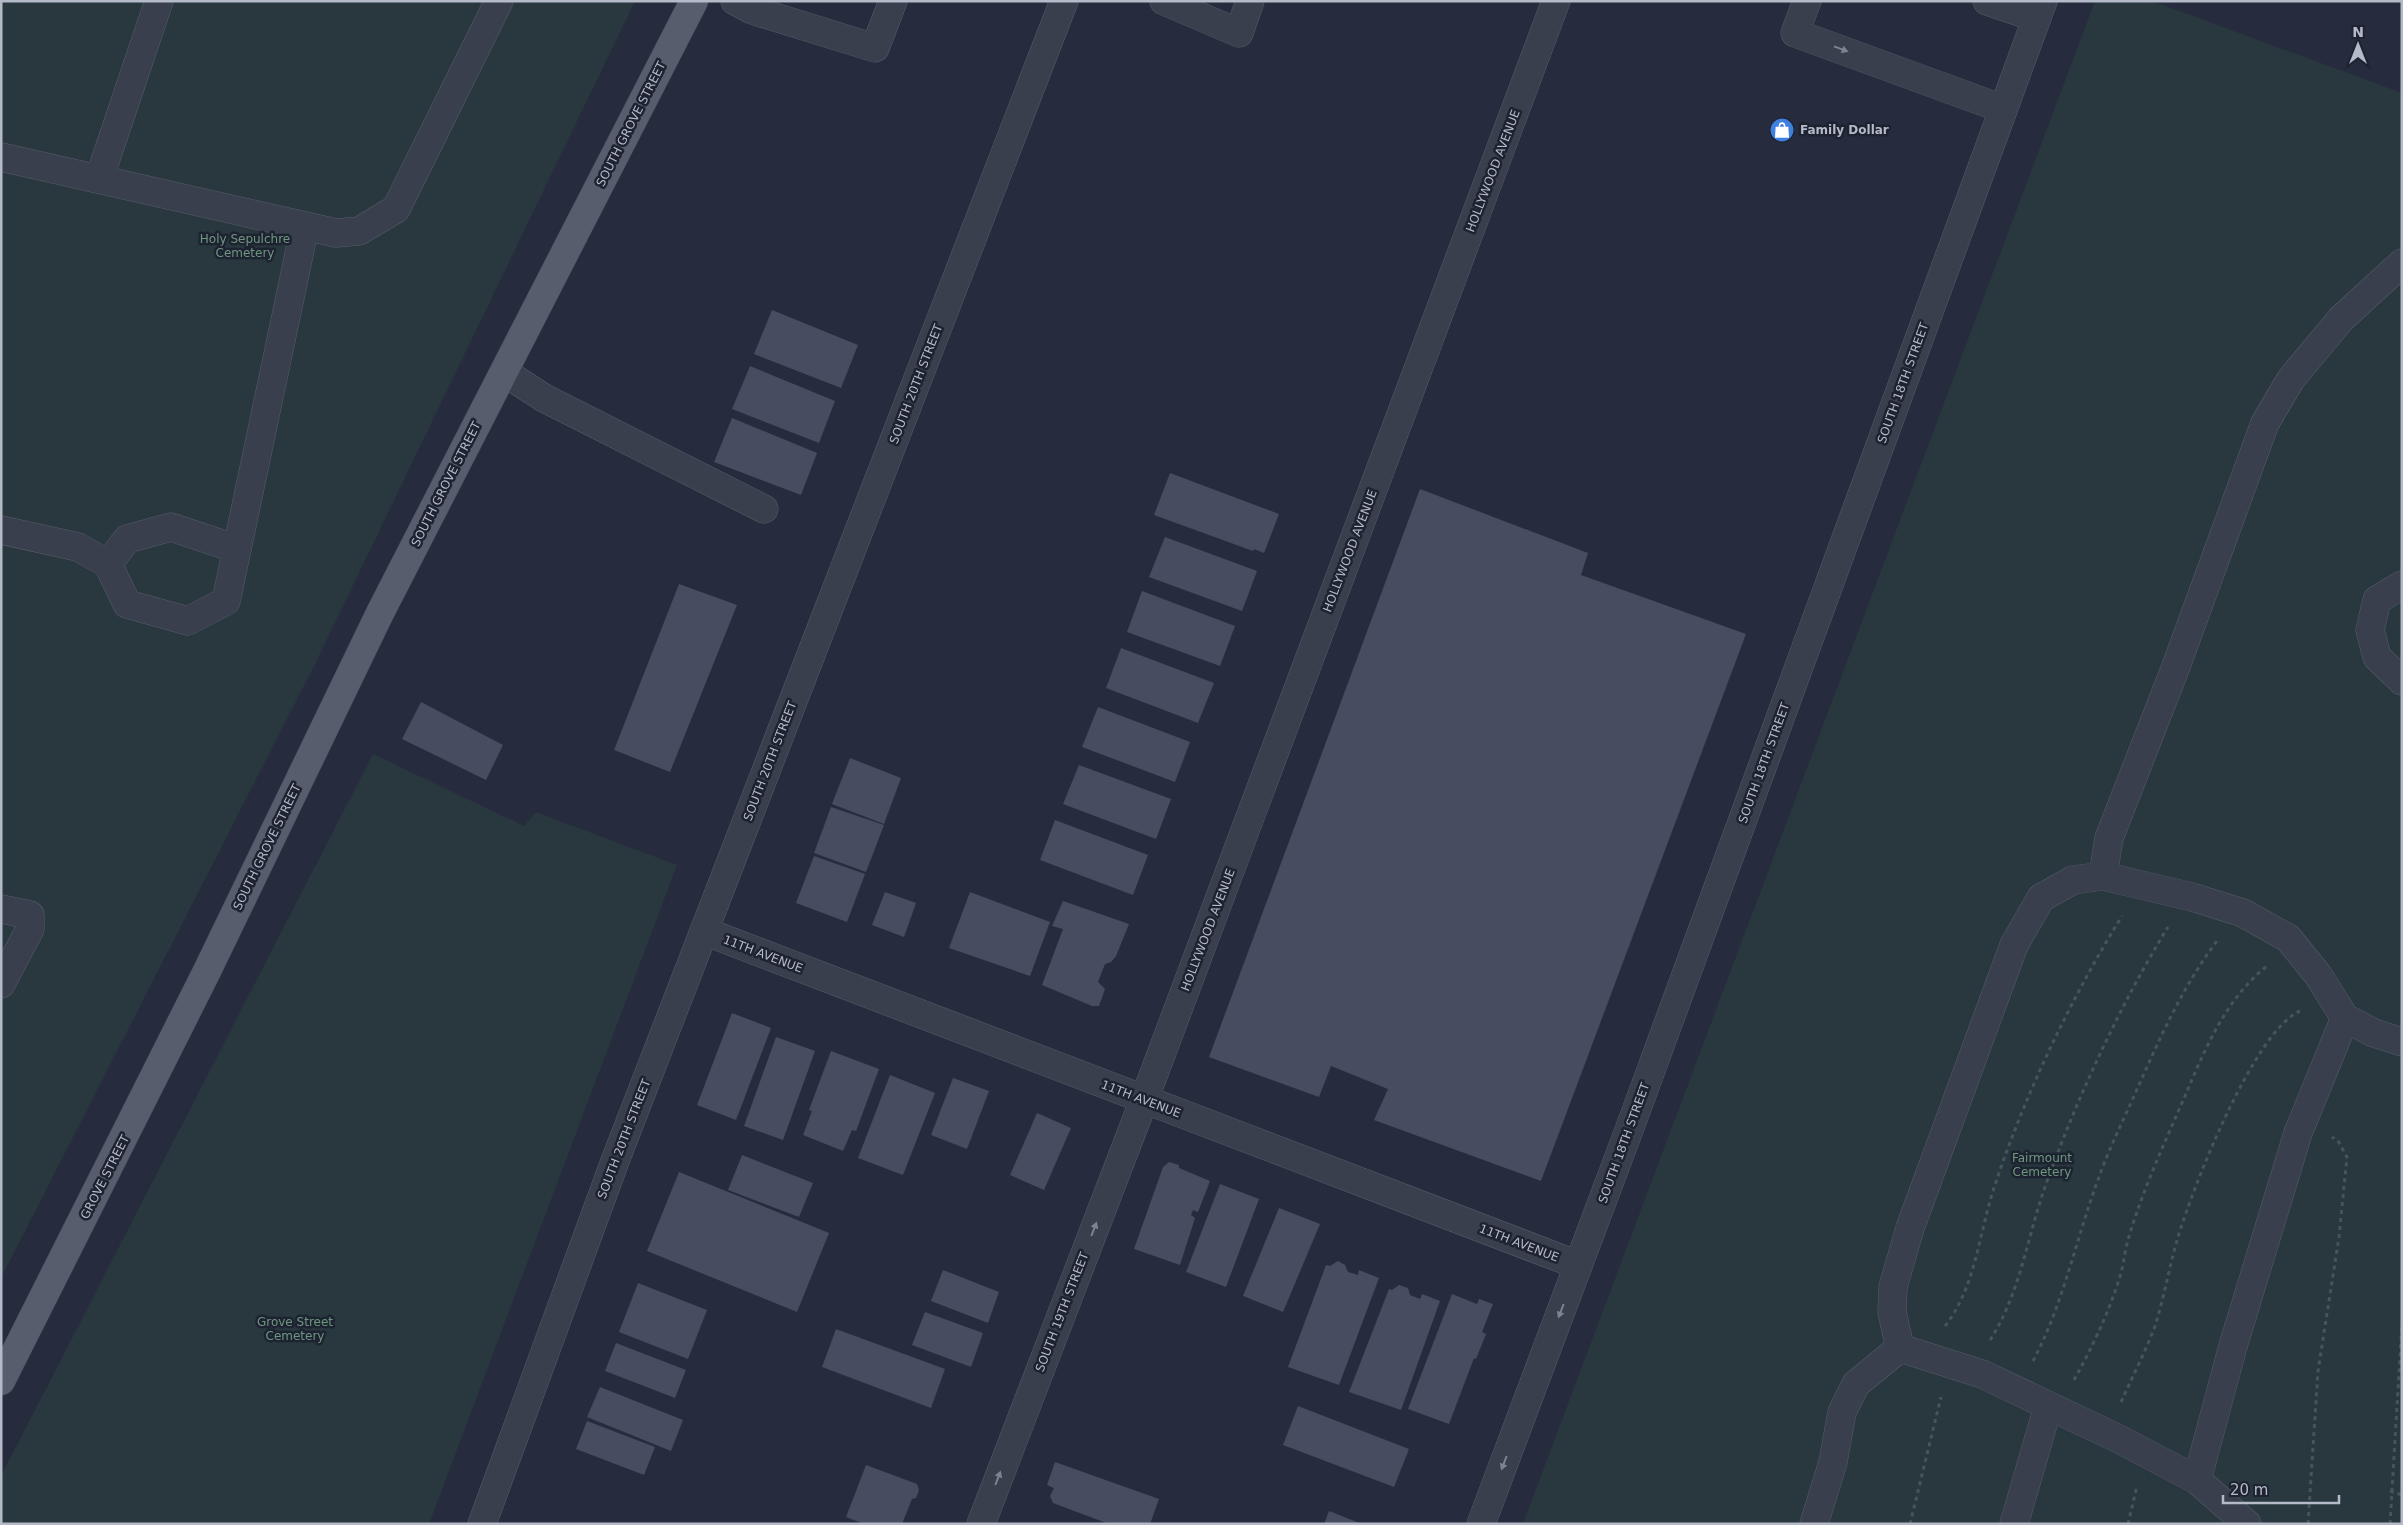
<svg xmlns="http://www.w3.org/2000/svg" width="2403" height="1525" viewBox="0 0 2403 1525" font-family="'DejaVu Sans',sans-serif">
  <rect width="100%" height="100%" fill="#262c3d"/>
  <g fill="#28383e">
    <polygon points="1,1 635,1 315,664 1,1278"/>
    <polygon points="2095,1 2152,1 2402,93 2402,1524 1523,1524"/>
    <polygon points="373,754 524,826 536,812 677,865 429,1524 1,1524 1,1476"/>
  </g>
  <g fill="#474d61">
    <polygon points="772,310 858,345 841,388 754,354"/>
    <polygon points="750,366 835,401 819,443 732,409"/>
    <polygon points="732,418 817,453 801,495 714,462"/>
    <polygon points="1170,473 1279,514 1264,553 1254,549 1253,551 1154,515"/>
    <polygon points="1420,489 1588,553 1581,575 1746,634 1541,1181 1374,1120 1388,1089 1331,1066 1319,1097 1209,1057"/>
    <polygon points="1165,537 1257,571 1242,611 1149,577"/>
    <polygon points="679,584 737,605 670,772 614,750"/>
    <polygon points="1142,591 1235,626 1220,666 1127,632"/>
    <polygon points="1121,648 1214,683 1198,723 1106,688"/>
    <polygon points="421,702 503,745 486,780 402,739"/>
    <polygon points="1098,707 1190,742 1175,782 1082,747"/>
    <polygon points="850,758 901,778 884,824 832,804"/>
    <polygon points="1079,765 1171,799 1156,839 1063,804"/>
    <polygon points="831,807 884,825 866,872 814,853"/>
    <polygon points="1055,820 1148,855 1133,895 1040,860"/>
    <polygon points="814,856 865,874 847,922 796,903"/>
    <polygon points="885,892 916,903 904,937 872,925"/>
    <polygon points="970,892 1050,922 1030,976 949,948"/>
    <polygon points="1063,901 1129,924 1116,956 1111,962 1105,964 1098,982 1105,989 1099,1006 1092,1006 1042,985 1063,929 1052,926"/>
    <polygon points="732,1013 771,1028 736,1120 697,1105"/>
    <polygon points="776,1037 815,1051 783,1140 744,1126"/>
    <polygon points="831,1051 879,1069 856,1131 852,1130 843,1151 803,1135 812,1111 809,1110"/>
    <polygon points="890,1075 935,1093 903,1175 858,1158"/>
    <polygon points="953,1078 989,1091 967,1149 931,1135"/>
    <polygon points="1037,1113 1071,1128 1044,1190 1010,1175"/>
    <polygon points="742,1155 813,1183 799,1217 728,1190"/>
    <polygon points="1169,1162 1179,1165 1179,1168 1210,1181 1198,1212 1193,1210 1191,1215 1195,1218 1180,1265 1134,1249 1163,1167"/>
    <polygon points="679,1172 829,1233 797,1312 647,1251"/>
    <polygon points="1220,1184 1259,1199 1226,1287 1186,1272"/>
    <polygon points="1279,1208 1320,1224 1283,1312 1243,1296"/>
    <polygon points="1338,1261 1345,1265 1348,1272 1358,1275 1359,1270 1379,1278 1339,1385 1288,1367 1326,1265 1330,1266"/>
    <polygon points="943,1270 999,1292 988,1323 931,1301"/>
    <polygon points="638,1283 707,1310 688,1359 619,1332"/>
    <polygon points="1399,1285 1408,1288 1410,1295 1420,1299 1422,1294 1440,1301 1401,1410 1349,1392 1389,1289 1392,1290"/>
    <polygon points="1452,1294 1477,1304 1479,1299 1493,1304 1482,1332 1486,1334 1476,1359 1474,1358 1449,1424 1408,1409"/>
    <polygon points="925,1312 983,1333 971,1367 912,1345"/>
    <polygon points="836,1329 945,1369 931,1408 822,1367"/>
    <polygon points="616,1343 686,1370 675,1398 605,1371"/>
    <polygon points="600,1387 683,1420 671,1451 587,1417"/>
    <polygon points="1298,1406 1409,1449 1394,1487 1283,1445"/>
    <polygon points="587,1421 655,1447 644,1475 576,1449"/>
    <polygon points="1055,1462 1159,1499 1150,1524 1109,1524 1053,1503 1050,1496 1054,1488 1047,1485"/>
    <polygon points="866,1465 917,1484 919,1490 916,1498 912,1499 902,1524 864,1524 846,1517"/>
    <polygon points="1329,1511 1362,1524 1324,1524"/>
  </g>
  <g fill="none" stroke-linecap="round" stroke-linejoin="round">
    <defs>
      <g id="minor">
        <polyline points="735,1 752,10 875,48 893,1"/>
        <polyline points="1164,1 1239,33 1250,1"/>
        <polyline points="1807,1 1795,33 2003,109"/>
        <polyline points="1987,1 2037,18"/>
        <polyline points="1,157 336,233 359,231 396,209 499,1"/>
        <polyline points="99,179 159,1"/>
        <polyline points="504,372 544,398 764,509"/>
        <polyline points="1,530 78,547 108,564 127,604 188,621 226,601 305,226"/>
        <polyline points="108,564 127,539 171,527 237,549"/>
        <polyline points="2402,585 2377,600 2370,630 2377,657 2402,681"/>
        <polyline points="2103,876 2109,838 2175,669 2265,423 2291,379 2341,319 2402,263"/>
        <polyline points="1,909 30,915 30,929 1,984"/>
        <polyline points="704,931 1578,1265"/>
        <polyline points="1900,1348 1892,1312 1893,1287 1910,1228 2014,945 2041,898 2073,880 2103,876 2192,897 2243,913 2288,938 2318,975 2345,1018 2374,1033 2402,1042"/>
        <polyline points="1900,1348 1982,1374 2117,1438 2197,1480 2247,1524"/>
        <polyline points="2197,1480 2233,1346 2298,1133 2345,1018"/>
        <polyline points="482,1524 615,1161 1064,1"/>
        <polyline points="981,1524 1144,1100 1556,1"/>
        <polyline points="1481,1524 1632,1122 2043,1"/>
        <polyline points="1814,1524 1833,1462 1842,1412 1856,1384 1900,1348"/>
        <polyline points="2014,1524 2048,1407"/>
      </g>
      <polyline id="major" points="1,1381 207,971 380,613 694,1"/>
    </defs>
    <use href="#minor" stroke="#575c6b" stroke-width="29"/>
    <use href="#major" stroke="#424756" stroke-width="29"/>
    <g stroke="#45555b" stroke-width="3" stroke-dasharray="4 4" stroke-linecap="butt">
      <path d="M1945 1326C1975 1288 1979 1235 1993 1191 2023 1098 2071 998 2122 916"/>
      <path d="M1990 1340C2020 1294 2027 1238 2045 1187 2076 1100 2120 1005 2168 927"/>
      <path d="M2033 1361C2064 1303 2076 1238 2099 1177 2110 1146 2125 1117 2138 1087 2161 1036 2183 986 2217 941"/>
      <path d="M2074 1380C2093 1346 2110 1310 2121 1273 2124 1262 2125 1250 2128 1240 2143 1188 2167 1138 2188 1089 2207 1044 2228 997 2267 966"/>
      <path d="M2121 1402C2132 1378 2144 1354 2154 1329 2164 1299 2169 1267 2178 1237 2193 1187 2254 1031 2300 1011"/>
      <polyline points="2390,1491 2402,1495"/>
      <polyline points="1910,1524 1941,1397"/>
      <polyline points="2128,1524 2137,1486"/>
      <polyline points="2308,1524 2318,1371 2339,1237 2347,1157 2338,1141 2332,1137"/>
      <polyline points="2390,1524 2402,1323"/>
    </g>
    <use href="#minor" stroke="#393f4d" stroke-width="28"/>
    <use href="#major" stroke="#575d6d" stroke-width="28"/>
  </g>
  <defs><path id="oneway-solid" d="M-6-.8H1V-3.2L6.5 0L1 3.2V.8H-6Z" transform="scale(1.25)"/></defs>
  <g fill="#7d8391">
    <use href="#oneway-solid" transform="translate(1841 49) rotate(20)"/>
    <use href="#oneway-solid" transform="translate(1094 1229) rotate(-69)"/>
    <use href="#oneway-solid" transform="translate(1561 1311) rotate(111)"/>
    <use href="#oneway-solid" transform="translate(1504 1463) rotate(111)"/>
    <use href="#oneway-solid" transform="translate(998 1478) rotate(-69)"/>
  </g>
  <defs>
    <symbol id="shop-disc" viewBox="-11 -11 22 22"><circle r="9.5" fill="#3f7fe0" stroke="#1e2332"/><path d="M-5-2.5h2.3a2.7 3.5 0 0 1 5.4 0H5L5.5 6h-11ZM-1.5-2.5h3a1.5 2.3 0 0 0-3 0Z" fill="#fff"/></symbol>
  </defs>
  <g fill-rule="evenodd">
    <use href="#shop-disc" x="1768" y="116" width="28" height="28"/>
  </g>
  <g text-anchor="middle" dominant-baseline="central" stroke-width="5" stroke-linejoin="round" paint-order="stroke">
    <g font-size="12" fill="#b5bac8" stroke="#1e2332">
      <text transform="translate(631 124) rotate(-63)">SOUTH GROVE STREET</text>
      <text transform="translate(1493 171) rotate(-69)">HOLLYWOOD AVENUE</text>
      <text transform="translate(1903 383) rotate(-70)">SOUTH 18TH STREET</text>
      <text transform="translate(916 384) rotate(-69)">SOUTH 20TH STREET</text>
      <text transform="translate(446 484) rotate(-63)">SOUTH GROVE STREET</text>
      <text transform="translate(1350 551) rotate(-69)">HOLLYWOOD AVENUE</text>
      <text transform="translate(770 761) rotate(-69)">SOUTH 20TH STREET</text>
      <text transform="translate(1764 763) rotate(-70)">SOUTH 18TH STREET</text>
      <text transform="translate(267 847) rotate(-64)">SOUTH GROVE STREET</text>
      <text transform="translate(1208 930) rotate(-69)">HOLLYWOOD AVENUE</text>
      <text transform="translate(763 954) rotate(21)">11TH AVENUE</text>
      <text transform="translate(1141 1099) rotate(21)">11TH AVENUE</text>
      <text transform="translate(624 1139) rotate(-69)">SOUTH 20TH STREET</text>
      <text transform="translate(1624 1143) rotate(-70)">SOUTH 18TH STREET</text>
      <text transform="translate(105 1177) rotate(-63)">GROVE STREET</text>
      <text transform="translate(1519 1243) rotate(21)">11TH AVENUE</text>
      <text transform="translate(1062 1312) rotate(-69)">SOUTH 19TH STREET</text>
    </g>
    <g font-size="12" font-weight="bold" fill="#b5bac8" stroke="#1e2332" text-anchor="start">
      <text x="1800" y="130">Family Dollar</text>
    </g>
    <g font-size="12" fill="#6e987e" stroke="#1e2332">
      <text x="245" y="239">Holy Sepulchre<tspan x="245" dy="14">Cemetery</tspan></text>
      <text x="2042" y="1158">Fairmount<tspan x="2042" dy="14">Cemetery</tspan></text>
      <text x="295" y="1322">Grove Street<tspan x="295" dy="14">Cemetery</tspan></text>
    </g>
  </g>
  <rect width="2403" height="1525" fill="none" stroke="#b5bac8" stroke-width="5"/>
  <g transform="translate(2358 45)" stroke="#1e2332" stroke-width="4" paint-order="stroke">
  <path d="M0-4L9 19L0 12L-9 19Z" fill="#b5bac8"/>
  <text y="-8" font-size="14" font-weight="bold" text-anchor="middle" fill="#b5bac8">N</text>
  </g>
  <path d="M2223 1495v8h116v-8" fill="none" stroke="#b5bac8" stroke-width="2.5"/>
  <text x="2230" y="1495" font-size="15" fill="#b5bac8" stroke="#1e2332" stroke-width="4" paint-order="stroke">20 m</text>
</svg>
